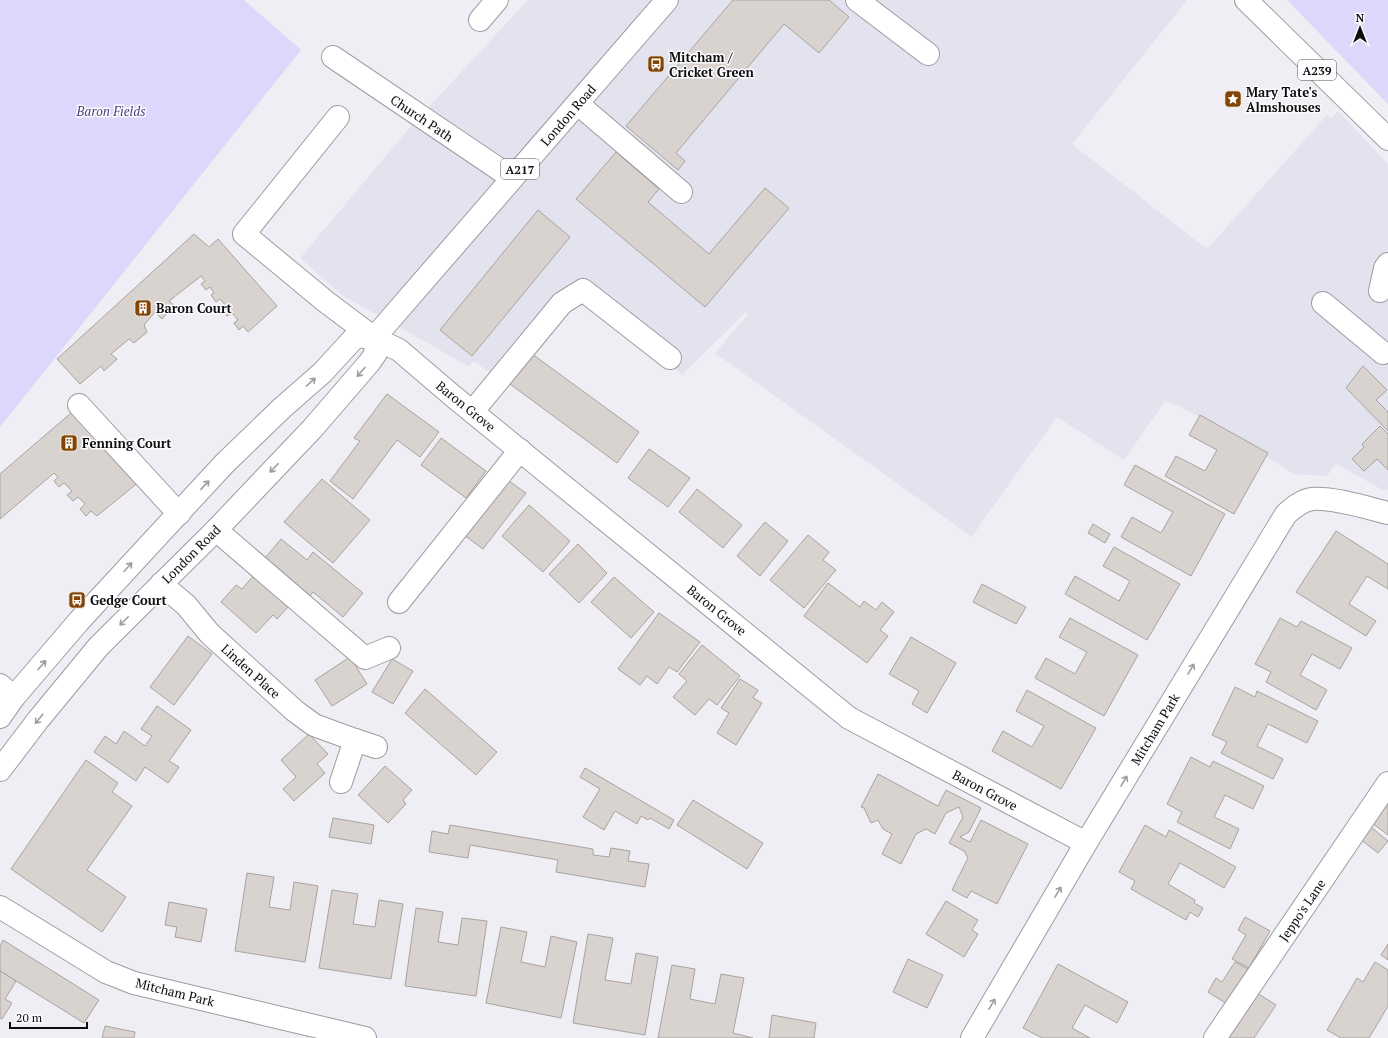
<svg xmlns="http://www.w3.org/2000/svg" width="1388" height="1038" viewBox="0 0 1388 1038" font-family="'PT Serif',serif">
  <rect width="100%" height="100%" fill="#efeef4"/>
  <polygon fill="#e3e2ef" points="528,0 1187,0 1072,144 1207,249 1327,115 1331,118 1338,111 1388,164 1388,490 1383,490 1336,464 1327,476 1293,474 1255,449 1181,407 1165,401 1124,460 1057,417 986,516 972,537 715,353 748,314 746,312 682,375 583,288 502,382 474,361 468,366 342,295 300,258 412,125"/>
  <g fill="#dbd8fb">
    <polygon points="0,0 244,0 301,50 0,427"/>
    <polygon points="1287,0 1388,0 1388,104"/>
  </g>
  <g fill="#d9d3d0" stroke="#a8a39f">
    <polygon points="733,0 829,0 849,17 819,53 784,24 676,153 685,161 678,170 626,126"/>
    <polygon points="616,152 659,189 648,202 709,254 765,188 789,208 705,307 576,199"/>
    <polygon points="538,210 570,237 472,356 440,330"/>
    <polygon points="194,234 209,247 218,239 277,306 248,332 243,326 239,330 234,323 238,320 232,313 227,316 222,309 226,306 220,299 216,302 211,295 214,293 210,287 206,290 201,284 205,281 201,276 169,301 175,306 162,319 155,312 144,325 147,332 134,343 129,339 111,354 117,359 104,371 101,366 80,384 57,359"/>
    <polygon points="532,354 639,432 617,463 510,384"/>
    <polygon points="1363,366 1387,390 1376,400 1388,412 1388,431 1346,388"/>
    <polygon points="387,394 439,432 420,457 397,440 353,499 330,481 360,441 354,438"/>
    <polygon points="71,413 140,481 97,516 91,511 86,516 80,509 85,504 78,497 73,501 67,495 72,491 64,483 59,487 54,481 58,477 54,473 0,519 0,474"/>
    <polygon points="1200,415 1268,453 1234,514 1165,476 1176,456 1205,471 1217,450 1189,435"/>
    <polygon points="1380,426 1388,434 1388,470 1377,459 1364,471 1352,459 1364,447 1362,444"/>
    <polygon points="441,438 486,471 466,498 421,465"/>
    <polygon points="649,449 690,478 668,507 628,478"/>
    <polygon points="1135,465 1225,514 1191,576 1121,537 1132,517 1161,533 1173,512 1124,485"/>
    <polygon points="322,479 370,520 333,563 284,522"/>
    <polygon points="506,479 526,493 483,549 464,535"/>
    <polygon points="697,489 742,525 723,548 679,512"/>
    <polygon points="529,505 570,541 543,572 502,536"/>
    <polygon points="765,522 788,541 760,576 737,556"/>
    <polygon points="1093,524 1110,534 1105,543 1088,533"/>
    <polygon points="1336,531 1388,564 1388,589 1367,576 1349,604 1376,621 1366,636 1296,592"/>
    <polygon points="808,535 829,552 823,560 836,570 804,608 770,580"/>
    <polygon points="281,539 307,560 313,552 363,593 343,617 313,592 306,601 260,564"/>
    <polygon points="578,544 607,573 579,603 549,574"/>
    <polygon points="1114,547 1180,584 1147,640 1065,594 1075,576 1119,601 1130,581 1103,566"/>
    <polygon points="254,575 289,606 277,619 273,615 256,633 221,602 236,585 242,589"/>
    <polygon points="614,577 654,612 631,638 591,602"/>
    <polygon points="828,583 860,607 864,601 876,610 882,602 894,612 880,630 888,636 867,663 804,616"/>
    <polygon points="982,584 1026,607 1016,624 973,602"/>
    <polygon points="659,613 700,642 677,672 669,667 657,684 647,676 640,685 618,669"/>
    <polygon points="1070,618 1138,655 1104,716 1035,678 1046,658 1075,674 1087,652 1059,637"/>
    <polygon points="1280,618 1297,627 1301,621 1352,648 1340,669 1312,654 1300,675 1327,690 1316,710 1266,682 1271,672 1255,664"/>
    <polygon points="188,636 212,654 174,705 150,687"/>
    <polygon points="911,637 956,663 927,713 912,704 919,691 889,674"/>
    <polygon points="702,645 740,676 717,705 709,699 695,715 673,697 687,681 679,674"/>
    <polygon points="350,657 367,684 332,706 315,680"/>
    <polygon points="392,659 413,671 393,704 372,692"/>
    <polygon points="740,679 758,690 753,698 762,703 736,745 717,733 729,713 721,708"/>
    <polygon points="1235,687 1255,697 1257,691 1318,721 1307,743 1268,724 1257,746 1283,759 1273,779 1221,753 1227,742 1212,735"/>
    <polygon points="425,689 497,752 476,775 405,713"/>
    <polygon points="1027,690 1096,728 1061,789 992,751 1003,731 1032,747 1044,726 1016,711"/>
    <polygon points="157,706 191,730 169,761 179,767 168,783 145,767 136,781 94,752 105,736 116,744 124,731 145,746 152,736 141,729"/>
    <polygon points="309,734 328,754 317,764 325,773 294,801 283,789 296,777 281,760"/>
    <polygon points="1191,757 1210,767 1213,761 1264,786 1253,809 1225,795 1214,817 1239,829 1230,849 1177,822 1182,812 1167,804"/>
    <polygon points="86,760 118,783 112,792 132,806 87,870 126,897 102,932 11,869"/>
    <polygon points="385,766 412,790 403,800 406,804 388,823 358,795"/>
    <polygon points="585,768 674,820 669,829 650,818 648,820 641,816 637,824 615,811 604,830 583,817 600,789 580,777"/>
    <polygon points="878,774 938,806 946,790 981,808 969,832 960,837 970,842 981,820 1028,844 997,904 971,891 967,898 952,890 968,858 964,851 949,843 963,817 959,807 946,813 935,834 926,829 916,834 901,864 882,854 892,834 883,829 878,820 871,823 864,808 861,807"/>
    <polygon points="693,800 763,843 747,869 677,825"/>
    <polygon points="1386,803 1388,804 1388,835 1372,823"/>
    <polygon points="333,818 374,825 371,844 329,837"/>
    <polygon points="450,825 593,849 593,855 609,857 611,848 630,851 628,861 649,864 645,887 556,872 558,860 470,845 468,858 429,852 432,831 448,834"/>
    <polygon points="1145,825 1166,837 1169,830 1236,867 1224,888 1180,863 1168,884 1195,900 1194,903 1203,908 1198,917 1190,912 1186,920 1131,889 1135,881 1119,872"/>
    <polygon points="1371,827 1388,841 1378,853 1360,839"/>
    <polygon points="247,873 274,877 269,907 290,910 294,882 318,886 305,962 235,951"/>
    <polygon points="332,890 358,894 353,924 375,927 379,900 403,904 391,979 319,968"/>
    <polygon points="946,901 978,920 972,930 978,934 964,957 926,934"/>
    <polygon points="169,902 207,909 201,942 175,937 177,927 165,925"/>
    <polygon points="416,908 443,912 438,942 458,945 462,918 487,921 476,996 405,986"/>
    <polygon points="1245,917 1270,931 1249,968 1232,959 1246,935 1238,930"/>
    <polygon points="501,927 527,932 521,962 545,967 551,936 577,942 561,1018 486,1003"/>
    <polygon points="588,934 613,938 605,980 631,984 636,953 658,957 645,1035 573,1023"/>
    <polygon points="3,940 99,1000 84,1023 0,971 0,946"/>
    <polygon points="1388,944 1388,960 1381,955"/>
    <polygon points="908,959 943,975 927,1008 893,992"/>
    <polygon points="1235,962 1248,969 1227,1004 1208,992 1216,978 1222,982"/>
    <polygon points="1375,962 1388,970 1388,1006 1369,1038 1341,1038 1327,1030 1357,978 1363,982"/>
    <polygon points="1058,964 1128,1002 1117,1023 1085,1005 1072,1028 1090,1038 1042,1038 1023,1028"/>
    <polygon points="672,965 695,969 690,999 715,1004 721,974 744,978 733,1033 753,1038 658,1038"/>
    <polygon points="0,971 16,981 5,999 12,1003 2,1019 0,1018"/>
    <polygon points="1257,993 1276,1005 1254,1038 1227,1038"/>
    <polygon points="772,1015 816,1023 814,1038 769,1038"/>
    <polygon points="105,1026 135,1032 134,1038 102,1038"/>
  </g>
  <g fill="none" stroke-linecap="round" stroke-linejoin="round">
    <defs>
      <g id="minor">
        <polyline points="857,0 928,54"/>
        <polyline points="480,20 497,0"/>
        <polyline points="333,57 512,178"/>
        <polyline points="578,104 681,192"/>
        <polyline points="338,117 244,234 325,301 374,338 399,350 454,397 849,718 1086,843"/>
        <polyline points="1380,291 1385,268 1388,264"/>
        <polyline points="1323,303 1383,353"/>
        <polyline points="79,405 179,514"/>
        <polyline points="473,411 562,303 583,290 670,358"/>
        <polyline points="216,530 365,658 389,648"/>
        <polyline points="161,584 186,605 210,634 295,711 314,725 355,740 341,782"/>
        <polyline points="399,602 520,450"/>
        <polyline points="0,685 14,697"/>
        <polyline points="355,740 376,747"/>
        <polyline points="0,907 106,972 134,983 365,1038"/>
        <path d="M972 1038 1086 843 1286 514C1293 508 1302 500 1312 499 1332 497 1368 508 1388 513"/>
        <polyline points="1215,1038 1388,783"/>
      </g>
      <g id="major">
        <polyline points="1246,0 1388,139"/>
        <polyline points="374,338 667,0"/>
        <polyline points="0,717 14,697 79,621 224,464 282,408 322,373 356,336 374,338"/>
        <polyline points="0,770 38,720 99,646 216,530 312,429 369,363 376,353 374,338"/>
      </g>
    </defs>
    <use href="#minor" stroke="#9c9ca1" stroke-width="24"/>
    <use href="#major" stroke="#9c9ca1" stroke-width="24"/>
    <use href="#minor" stroke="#fff" stroke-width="22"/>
    <use href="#major" stroke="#fff" stroke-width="22"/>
  </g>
  <defs><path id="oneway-shaft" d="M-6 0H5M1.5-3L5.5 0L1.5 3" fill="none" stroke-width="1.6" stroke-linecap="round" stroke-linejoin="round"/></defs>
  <g stroke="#9e9e9f">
    <use href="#oneway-shaft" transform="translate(361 372) rotate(131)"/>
    <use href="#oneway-shaft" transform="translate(311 382) rotate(-41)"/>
    <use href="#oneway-shaft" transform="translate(274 468) rotate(134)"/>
    <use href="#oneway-shaft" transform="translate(205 485) rotate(-47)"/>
    <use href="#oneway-shaft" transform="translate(128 567) rotate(-48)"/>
    <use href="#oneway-shaft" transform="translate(124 621) rotate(135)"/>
    <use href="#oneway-shaft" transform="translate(42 665) rotate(-49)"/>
    <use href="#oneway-shaft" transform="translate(1191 669) rotate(-59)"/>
    <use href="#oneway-shaft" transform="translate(39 719) rotate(129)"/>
    <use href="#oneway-shaft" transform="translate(1124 781) rotate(-59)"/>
    <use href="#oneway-shaft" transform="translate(1058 892) rotate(-59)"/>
    <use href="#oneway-shaft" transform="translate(992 1004) rotate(-60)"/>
  </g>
  <defs>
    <symbol id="bus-square" viewBox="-11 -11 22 22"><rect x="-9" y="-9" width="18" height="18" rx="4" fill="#834505" stroke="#fcfcfe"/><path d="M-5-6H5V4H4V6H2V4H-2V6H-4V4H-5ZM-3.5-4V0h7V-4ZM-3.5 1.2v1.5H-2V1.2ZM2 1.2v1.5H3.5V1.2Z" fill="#fff"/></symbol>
    <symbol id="sight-square" viewBox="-11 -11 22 22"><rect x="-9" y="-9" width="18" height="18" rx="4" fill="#834505" stroke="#fcfcfe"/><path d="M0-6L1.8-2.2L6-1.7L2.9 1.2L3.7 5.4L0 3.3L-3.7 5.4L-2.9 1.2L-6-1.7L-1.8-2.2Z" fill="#fff"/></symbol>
    <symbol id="building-square" viewBox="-11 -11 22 22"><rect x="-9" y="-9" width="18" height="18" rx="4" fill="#834505" stroke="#fcfcfe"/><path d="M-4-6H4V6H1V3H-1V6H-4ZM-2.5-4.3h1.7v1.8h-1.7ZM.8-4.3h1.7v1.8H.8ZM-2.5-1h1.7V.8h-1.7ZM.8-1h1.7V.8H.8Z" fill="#fff"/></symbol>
  </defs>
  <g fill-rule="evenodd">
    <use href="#bus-square" x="646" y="54" width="20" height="20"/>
    <use href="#sight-square" x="1223" y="89" width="20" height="20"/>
    <use href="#building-square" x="133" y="298" width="20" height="20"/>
    <use href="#building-square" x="59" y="433" width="20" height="20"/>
    <use href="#bus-square" x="67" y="590" width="20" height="20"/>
  </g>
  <g text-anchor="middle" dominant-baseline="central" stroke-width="3" stroke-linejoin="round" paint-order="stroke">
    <g fill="#fcfcfe" stroke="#555557" stroke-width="1">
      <rect x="1298" y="60" width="38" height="20" rx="3"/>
      <rect x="501" y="159" width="38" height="20" rx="3"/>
    </g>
    <g font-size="12" font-weight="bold" fill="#0d0d0f">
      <text x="1317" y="70">A239</text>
      <text x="520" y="169">A217</text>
    </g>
    <g font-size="13" font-weight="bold" fill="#0d0d0f" stroke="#fcfcfe" text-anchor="start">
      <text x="669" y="57">Mitcham /<tspan x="669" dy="15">Cricket Green</tspan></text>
      <text x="1246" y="92">Mary Tate's<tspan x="1246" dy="15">Almshouses</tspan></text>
      <text x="156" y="308">Baron Court</text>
      <text x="82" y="443">Fenning Court</text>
      <text x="90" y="600">Gedge Court</text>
    </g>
    <g font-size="13" font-style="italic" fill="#4b407f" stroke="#fcfcfe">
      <text x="111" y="111">Baron Fields</text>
    </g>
    <g font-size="13" fill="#0d0d0f" stroke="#fcfcfe">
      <text transform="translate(568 115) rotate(-49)">London Road</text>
      <text transform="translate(422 118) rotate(34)">Church Path</text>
      <text transform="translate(466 406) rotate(39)">Baron Grove</text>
      <text transform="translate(191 554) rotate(-45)">London Road</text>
      <text transform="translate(717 610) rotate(39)">Baron Grove</text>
      <text transform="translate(251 671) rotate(42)">Linden Place</text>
      <text transform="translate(1155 729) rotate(-59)">Mitcham Park</text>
      <text transform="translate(985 790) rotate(28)">Baron Grove</text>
      <text transform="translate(1302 910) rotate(-56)">Jeppo's Lane</text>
      <text transform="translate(175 992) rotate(14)">Mitcham Park</text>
    </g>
  </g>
  <g transform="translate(1360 28)" stroke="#fcfcfe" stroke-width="3" paint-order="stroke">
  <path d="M0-3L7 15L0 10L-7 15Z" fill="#0d0d0f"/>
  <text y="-6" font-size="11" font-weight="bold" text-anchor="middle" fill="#0d0d0f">N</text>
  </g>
  <path d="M10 1022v6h77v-6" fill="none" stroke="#0d0d0f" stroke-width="2"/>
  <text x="16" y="1022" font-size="12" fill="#0d0d0f" stroke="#fcfcfe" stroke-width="3" paint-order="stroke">20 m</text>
</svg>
